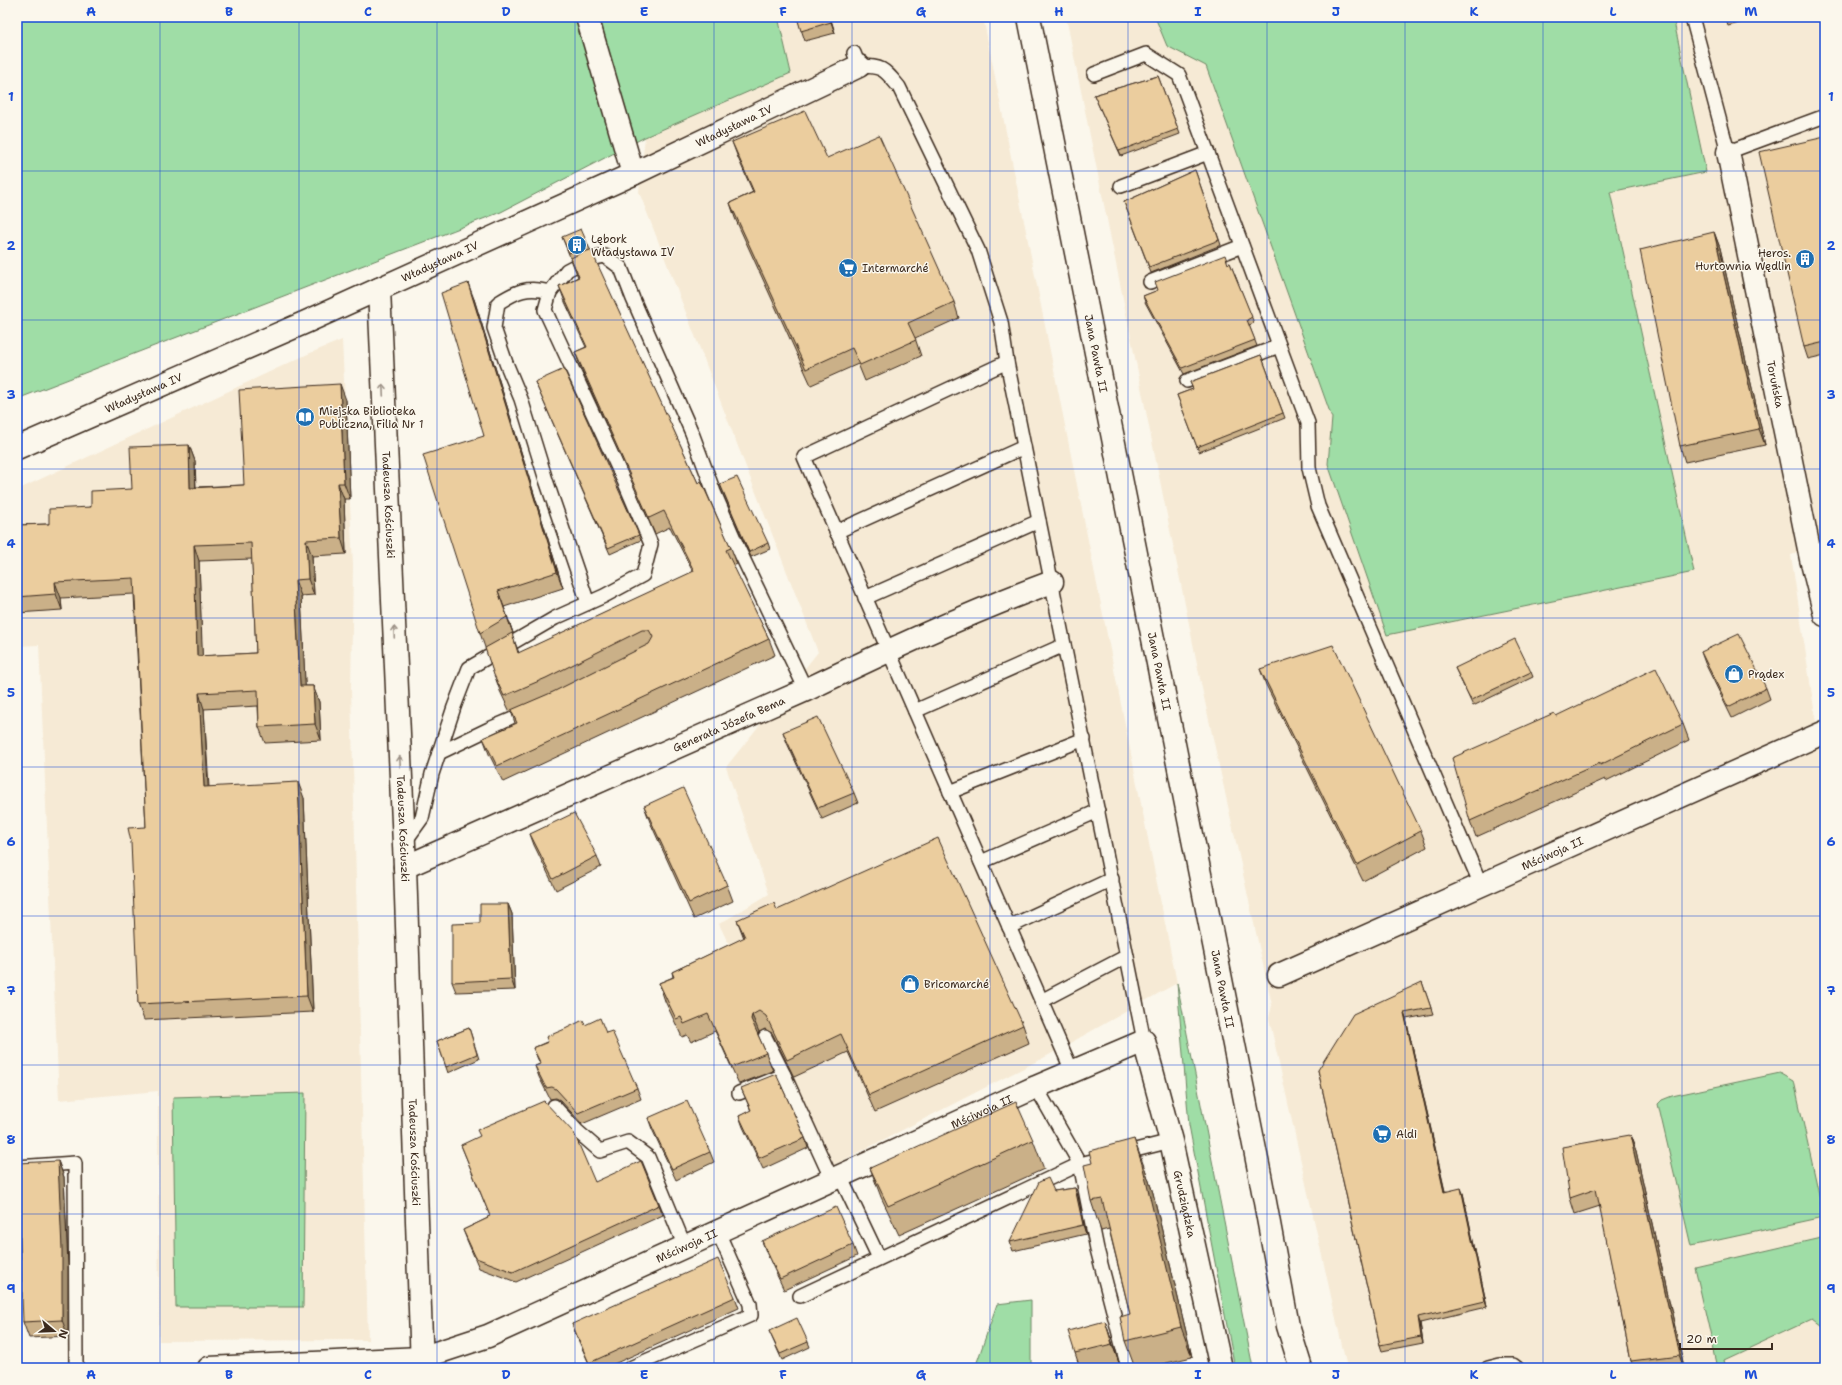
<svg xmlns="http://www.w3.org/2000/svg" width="1842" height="1385" viewBox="0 0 1842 1385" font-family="'Shantell Sans',sans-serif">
  <rect width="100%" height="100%" fill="#fbf7ec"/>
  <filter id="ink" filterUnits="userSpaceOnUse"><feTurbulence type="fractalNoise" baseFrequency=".025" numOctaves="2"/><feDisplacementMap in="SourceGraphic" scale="8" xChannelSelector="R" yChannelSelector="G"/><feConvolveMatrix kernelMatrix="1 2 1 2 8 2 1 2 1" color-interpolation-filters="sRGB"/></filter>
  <g filter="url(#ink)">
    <g fill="#f6ead5">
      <polygon points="778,17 983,17 1177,983 1047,1056 834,1165 719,924 769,894 726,767 818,652 639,192 645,137 791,73"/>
      <polygon points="1066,17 1155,17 1167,46 1206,66 1332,418 1328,464 1387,635 1694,572 1610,192 1706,172 1673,17 1825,17 1825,545 1791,555 1825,782 1825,1368 1347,1368 1269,1018 1272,1005 1203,693"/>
      <polygon points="342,340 353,566 351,689 368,1340 159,1341 158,1091 59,1100 39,645 17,646 17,490 308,354"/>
    </g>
    <g fill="#9fdda6" stroke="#6d8462">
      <polygon points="17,17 778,17 791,73 645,137 501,212 17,399"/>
      <polygon points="1155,17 1673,17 1706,172 1610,192 1694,572 1387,635 1328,464 1332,418 1206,66 1167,46"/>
      <polygon points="1177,983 1253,1368 1235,1368 1189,1125"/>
      <polygon points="1780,1073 1794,1081 1824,1217 1691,1246 1658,1104 1662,1100 1672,1096"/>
      <polygon points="305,1093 303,1307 176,1307 173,1097"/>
      <polygon points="1825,1237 1825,1329 1812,1319 1724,1360 1726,1368 1718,1368 1695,1267"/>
      <polygon points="1031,1300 1031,1368 975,1368 997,1304"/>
    </g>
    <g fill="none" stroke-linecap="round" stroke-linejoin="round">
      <defs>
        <g id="lane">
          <polyline points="1692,17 1728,152 1825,116"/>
          <path d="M854 53 859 66C883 66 884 69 899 87L978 250 1001 322 1007 362 1144 1041"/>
          <polyline points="1094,74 1146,54 1179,75 1308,423 1309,468 1318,506 1481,885"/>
          <polyline points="1121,186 1208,153"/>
          <polyline points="1150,282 1242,246"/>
          <path d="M550 292C527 286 517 291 498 303L494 328 506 363 521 399 546 480 588 603"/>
          <polyline points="1007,362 804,457 1072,1071"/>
          <polyline points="1187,381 1279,346"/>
          <polyline points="836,532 1024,447"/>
          <polyline points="865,598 1039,521"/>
          <polyline points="915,711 1064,645"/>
          <polyline points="439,753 489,729 529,712"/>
          <polyline points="950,792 1084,739"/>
          <polyline points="404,843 422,818 432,774 454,707 469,668 555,618 604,596 643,575 651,544 625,483 545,310 550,292 567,270 586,260 605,256 621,268 633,299 692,433 714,492 739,550 806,690"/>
          <polyline points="981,862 1098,811"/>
          <polyline points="1009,927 1112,879"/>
          <polyline points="1041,1001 1127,956"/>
          <polyline points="765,1037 784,1075"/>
          <polyline points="1036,1087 1080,1164 1097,1249 1128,1368"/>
          <polyline points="739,1093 784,1075 832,1180"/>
          <polyline points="554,1106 577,1131 600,1151 628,1142 648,1157 685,1247"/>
          <polyline points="17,1167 75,1163 76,1368"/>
          <polyline points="840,1176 879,1258"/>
          <polyline points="800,1296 1080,1164 1171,1141"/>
          <polyline points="630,1368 751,1315 750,1304 718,1232"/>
          <polyline points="1488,1368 1500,1365 1513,1365 1517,1368"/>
        </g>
        <g id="street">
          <polyline points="587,17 633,174"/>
          <path id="s1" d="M1728 152 1811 559 1825 615"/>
          <path id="s2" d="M379 289 405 867 422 1368"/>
          <path id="s3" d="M17 448 306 322 633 174 859 66"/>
          <path id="s4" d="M405 867 806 690C887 651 968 613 1052 582"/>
          <path id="s5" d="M1279 975 1825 732"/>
          <path id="s6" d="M209 1368 421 1358 488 1336 1036 1087 1144 1041 1171 1141 1221 1368"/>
        </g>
        <g id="secondary">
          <path id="s7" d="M1029 17 1260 1175 1288 1326 1301 1368"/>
        </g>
      </defs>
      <use href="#lane" stroke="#3b2a1e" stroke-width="16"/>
      <use href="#street" stroke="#3b2a1e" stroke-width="25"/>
      <use href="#secondary" stroke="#3b2a1e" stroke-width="25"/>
      <use href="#lane" stroke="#fbf7ec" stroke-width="13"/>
      <use href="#street" stroke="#fbf7ec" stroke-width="22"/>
      <use href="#secondary" stroke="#fbf7ec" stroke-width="22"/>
    </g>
    <g fill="#cab088" stroke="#3b2a1e" fill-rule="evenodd">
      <polygon points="797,17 830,17 835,33 805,41"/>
      <polygon points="1725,17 1762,17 1728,26"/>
      <polygon points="1158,76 1180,134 1121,156 1094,95"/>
      <polygon points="1825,137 1825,355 1808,359 1804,347"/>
      <polygon points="732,142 827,158 954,302 959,318 915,338 921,356 865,381 858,364 811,385 735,218 730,203 753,192 738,158"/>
      <polygon points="1195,170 1221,245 1151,273 1124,202"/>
      <polygon points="1714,232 1720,248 1765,445 1685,462 1680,446"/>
      <polygon points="562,237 588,245 698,483 731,548 737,564 733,566 769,639 775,655 503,782 489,754 483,738 515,723 511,711 510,712 500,691 480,633 484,436 474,299 563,588 504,607 513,633 512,634 519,653 693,572 670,527 655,534 581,368 575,352 586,347 565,302 559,286 578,277"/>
      <polygon points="1230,263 1254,323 1249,325 1257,346 1184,374 1145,302 1143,296"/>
      <polygon points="1261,355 1285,418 1199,452 1177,395 1193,389 1190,382"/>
      <polygon points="535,382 639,535 641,540 610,554"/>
      <path d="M346 400 350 499H344L346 554 312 556 314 595 301 596 305 686H313L319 702 321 740 265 743 259 727 258 706 204 709 209 787 304 798 313 1012 144 1020 138 1004 146 827 134 594 61 598 62 610 17 613V525L49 524 132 489 189 445 195 461 196 487 244 485ZM252 559 256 653 202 656 199 561Z"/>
      <polygon points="720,484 768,543 770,549 751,557"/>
      <polygon points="1701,652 1766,688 1770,699 1732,718 1705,663"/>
      <polygon points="1455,668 1531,672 1533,677 1473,706"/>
      <polygon points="1260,669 1421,831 1427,847 1363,881 1266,685"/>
      <polygon points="1556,716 1683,724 1689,740 1606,781 1605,779 1476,837 1470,821"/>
      <polygon points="783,732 854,793 858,803 822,819 787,743"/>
      <polygon points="644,806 727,885 733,901 694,919 650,822"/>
      <polygon points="530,834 597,856 601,867 556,890 534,845"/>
      <polygon points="508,904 512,914 515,990 456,992 452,982 480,923"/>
      <polygon points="777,910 1023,1025 1029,1043 875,1112 848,1052 794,1077 772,1033 765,1029 759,1032 758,1035 766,1053 773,1071 739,1084 715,1031 691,1042 687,1035 682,1037 665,1001 659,983 673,977 672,972 744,938 737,920"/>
      <polygon points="1422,982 1433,1014 1406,1019 1445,1191 1463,1193 1487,1307 1420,1323 1423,1343 1382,1351 1380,1345 1318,1070"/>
      <polygon points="585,1025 606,1033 637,1088 641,1099 582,1124 560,1100 556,1098 550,1099 539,1077 535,1066 540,1064 533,1048"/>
      <polygon points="469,1028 479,1059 448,1073 437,1041"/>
      <polygon points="741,1088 805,1138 808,1148 763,1169 743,1127 739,1116 751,1111"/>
      <polygon points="648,1118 710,1152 714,1162 676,1180 652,1129"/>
      <polygon points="1630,1135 1636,1151 1684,1368 1634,1368 1631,1361 1600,1206 1575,1214 1570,1198"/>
      <polygon points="1033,1140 1044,1169 899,1235 881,1197 870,1168"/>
      <polygon points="461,1145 595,1182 659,1205 663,1215 516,1282 479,1268 467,1240 463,1230 488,1218 490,1216"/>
      <polygon points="58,1161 64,1177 68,1265 68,1336 29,1338 23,1322"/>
      <polygon points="1145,1169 1153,1193 1192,1357 1145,1368 1135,1368 1125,1341 1130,1314 1109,1229 1101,1231 1091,1201"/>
      <polygon points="1075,1188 1078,1196 1086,1234 1013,1251 1010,1242 1054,1191"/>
      <polygon points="762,1241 853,1245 857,1256 784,1290 766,1252"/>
      <polygon points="735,1297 739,1308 605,1368 591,1368 576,1335 572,1324"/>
      <polygon points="1105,1321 1115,1351 1121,1368 1080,1368 1075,1353"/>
      <polygon points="769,1331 808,1342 810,1347 782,1360"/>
    </g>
    <g fill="#a4906f" stroke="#3b2a1e">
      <polygon points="829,17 830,17 835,33 831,22"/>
      <polygon points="1714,232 1720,248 1765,445 1759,429"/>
      <polygon points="468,283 474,299 563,588 557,572"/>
      <polygon points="340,384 346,400 350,499 344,483"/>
      <polygon points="189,445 195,461 196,504 190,488"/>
      <polygon points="338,483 344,499 346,554 341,538"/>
      <polygon points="306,540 312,556 314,595 308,579"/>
      <polygon points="194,545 199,561 203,672 197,656"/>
      <polygon points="295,580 301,596 306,702 300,686"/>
      <polygon points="55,582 61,598 62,610 56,594"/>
      <polygon points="498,591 504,607 513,633 507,617"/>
      <polygon points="313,686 319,702 321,740 315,724"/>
      <polygon points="199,693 204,709 209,803 204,787"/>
      <polygon points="298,782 304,798 313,1012 307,996"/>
      <polygon points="508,904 512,914 515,990 511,979"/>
      <polygon points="1404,1013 1406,1019 1446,1197 1444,1192"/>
      <polygon points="752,1015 759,1032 757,1037 751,1019"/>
      <polygon points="1630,1135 1636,1151 1684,1368 1679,1355"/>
      <polygon points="1134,1139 1145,1169 1153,1193 1192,1357 1181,1327"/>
      <polygon points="58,1161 64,1177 68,1265 68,1336 62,1320"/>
      <polygon points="1075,1188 1078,1196 1086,1234 1083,1225"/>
      <polygon points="1461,1188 1463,1193 1487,1307 1485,1301"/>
      <polygon points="1418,1317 1420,1323 1423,1343 1421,1337"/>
      <polygon points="1105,1321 1115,1351 1121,1368 1112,1344"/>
    </g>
    <g fill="#ebcd9e" stroke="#3b2a1e" fill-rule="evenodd">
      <polygon points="797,17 829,17 831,22 801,31"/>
      <polygon points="1158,76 1178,129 1119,151 1094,95"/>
      <polygon points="805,111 827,158 879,135 954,302 908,323 916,340 860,365 852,348 806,369 730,203 754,192 732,142"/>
      <polygon points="1825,137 1825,342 1804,347 1759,152"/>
      <polygon points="1195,170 1219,240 1149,267 1124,202"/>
      <polygon points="581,229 588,245 569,253 562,237"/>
      <polygon points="1714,232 1759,429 1680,446 1640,250"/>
      <polygon points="591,250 698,483 701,481 731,548 726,550 769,639 497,766 483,738 517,723 511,710 553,692 649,644 653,637 649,630 642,630 546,678 504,696 494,675 485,648 512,633 518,653 694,571 664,511 649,518 575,352 587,347 559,286 579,277 571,258 583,252"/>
      <polygon points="1225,255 1228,264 1230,263 1252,317 1247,320 1255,340 1182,368 1143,296 1158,290 1155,282"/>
      <polygon points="468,283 557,572 498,591 507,617 480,633 423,455 484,436 441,293"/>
      <polygon points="1261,355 1283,413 1197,447 1177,395 1193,389 1190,382"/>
      <polygon points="564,369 639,535 608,548 535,382"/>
      <path d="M340 384 344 483H338L341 538 306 540 308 579 295 580 300 686H313L315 724 259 727 258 690 199 693 204 787 298 782 307 996 138 1004 131 842 128 828 146 827 134 578 55 582 56 594 17 597V525L49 524V509L91 507V491L132 489 130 447 189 445 190 488 244 485 239 390ZM251 543 256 653 197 656 194 545Z"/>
      <polygon points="737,477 768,543 749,552 720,484"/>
      <polygon points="1739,634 1766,688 1728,707 1701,652"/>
      <polygon points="1515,639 1531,672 1471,700 1455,668"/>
      <polygon points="1333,645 1421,831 1357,865 1260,669"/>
      <polygon points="1656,668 1683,724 1600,765 1600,763 1470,821 1452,758 1554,713 1556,716"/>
      <polygon points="818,717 854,793 818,808 783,732"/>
      <polygon points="683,788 727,885 689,903 644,806"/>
      <polygon points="574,813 597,856 553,879 530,834"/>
      <polygon points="938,838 1023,1025 869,1095 841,1034 787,1060 766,1016 759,1011 752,1015 751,1019 766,1053 732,1067 708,1014 684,1024 681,1017 676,1019 659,983 674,977 672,972 745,937 737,920 774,903 777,910"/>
      <polygon points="480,904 508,904 511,979 452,982 452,924 480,923"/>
      <polygon points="1422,982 1431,1008 1404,1013 1444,1192 1461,1188 1485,1301 1418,1317 1421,1337 1380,1345 1318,1070 1353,1014"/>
      <polygon points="600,1018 606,1033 612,1031 637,1088 578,1113 556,1089 552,1087 546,1088 535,1066 541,1064 533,1048 548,1042 546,1037 565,1029 583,1020 585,1025"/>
      <polygon points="469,1028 477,1054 446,1067 437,1041"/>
      <polygon points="776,1074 805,1138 759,1158 739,1116 751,1110 741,1088"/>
      <polygon points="544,1101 574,1133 595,1182 641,1161 659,1205 513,1272 476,1258 463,1230 488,1218 487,1217 490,1216 461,1145 480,1136 477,1130"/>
      <polygon points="687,1101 710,1152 672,1169 648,1118"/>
      <polygon points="1016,1102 1033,1140 888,1206 870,1168"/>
      <polygon points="1630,1135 1679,1355 1631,1361 1596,1189 1570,1198 1562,1147"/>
      <polygon points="1134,1139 1142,1164 1181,1327 1125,1341 1120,1317 1130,1314 1102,1199 1091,1201 1084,1165 1092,1163 1089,1151"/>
      <polygon points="58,1161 62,1249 62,1320 23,1322 17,1163"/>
      <polygon points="1048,1178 1054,1191 1075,1188 1083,1225 1010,1242 1039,1182"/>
      <polygon points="836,1207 853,1245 780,1279 762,1241"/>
      <polygon points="718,1259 735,1297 589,1363 572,1324"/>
      <polygon points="797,1318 808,1342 780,1354 769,1331"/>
      <polygon points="1105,1321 1112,1344 1075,1353 1068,1331"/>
    </g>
    <defs><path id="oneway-shaft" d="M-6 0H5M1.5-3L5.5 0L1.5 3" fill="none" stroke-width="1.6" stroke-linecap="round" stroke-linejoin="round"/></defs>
    <g stroke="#9b9085">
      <use href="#oneway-shaft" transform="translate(383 390) rotate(-93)"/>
      <use href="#oneway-shaft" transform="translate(394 632) rotate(-93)"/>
      <use href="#oneway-shaft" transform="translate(400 762) rotate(-93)"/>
    </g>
  </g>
  <path fill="none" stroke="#1d4ed8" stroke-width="1" stroke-opacity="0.55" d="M160 17V1368M299 17V1368M437 17V1368M575 17V1368M714 17V1368M852 17V1368M990 17V1368M1128 17V1368M1267 17V1368M1405 17V1368M1543 17V1368M1682 17V1368M17 171H1825M17 320H1825M17 469H1825M17 618H1825M17 767H1825M17 916H1825M17 1065H1825M17 1214H1825"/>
  <defs>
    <symbol id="building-disc" viewBox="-11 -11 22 22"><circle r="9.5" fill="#1f6fb2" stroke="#fbf7ec"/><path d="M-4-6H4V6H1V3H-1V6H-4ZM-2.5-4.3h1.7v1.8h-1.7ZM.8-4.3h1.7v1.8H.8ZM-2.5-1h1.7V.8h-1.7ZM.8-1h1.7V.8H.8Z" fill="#fff"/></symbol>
    <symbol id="supermarket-disc" viewBox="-11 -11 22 22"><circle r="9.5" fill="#1f6fb2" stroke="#fbf7ec"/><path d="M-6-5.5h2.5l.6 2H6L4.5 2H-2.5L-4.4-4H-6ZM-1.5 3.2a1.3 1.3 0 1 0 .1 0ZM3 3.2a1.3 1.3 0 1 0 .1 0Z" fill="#fff"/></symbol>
    <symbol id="library-disc" viewBox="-11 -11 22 22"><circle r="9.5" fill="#1f6fb2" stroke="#fbf7ec"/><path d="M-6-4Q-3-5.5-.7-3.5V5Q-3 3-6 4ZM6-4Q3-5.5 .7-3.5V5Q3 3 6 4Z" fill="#fff"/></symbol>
    <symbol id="shop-disc" viewBox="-11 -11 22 22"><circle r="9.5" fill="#1f6fb2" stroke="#fbf7ec"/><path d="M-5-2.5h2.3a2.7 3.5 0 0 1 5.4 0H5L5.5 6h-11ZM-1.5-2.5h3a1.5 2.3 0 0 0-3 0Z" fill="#fff"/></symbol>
  </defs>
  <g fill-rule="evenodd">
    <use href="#building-disc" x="566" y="234" width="22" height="22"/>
    <use href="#building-disc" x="1794" y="248" width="22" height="22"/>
    <use href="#supermarket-disc" x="837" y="257" width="22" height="22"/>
    <use href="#library-disc" x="294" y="406" width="22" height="22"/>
    <use href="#shop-disc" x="1723" y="663" width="22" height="22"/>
    <use href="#shop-disc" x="899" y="973" width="22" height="22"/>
    <use href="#supermarket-disc" x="1371" y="1123" width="22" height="22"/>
  </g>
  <g text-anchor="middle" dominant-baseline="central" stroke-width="3" stroke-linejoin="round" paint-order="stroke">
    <g font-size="11" fill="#3b2a1e" stroke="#fbf7ec">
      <text stroke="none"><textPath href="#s3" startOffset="786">Władysława IV</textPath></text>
      <text stroke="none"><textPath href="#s3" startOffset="462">Władysława IV</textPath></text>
      <text stroke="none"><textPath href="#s7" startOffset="343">Jana Pawła II</textPath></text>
      <text stroke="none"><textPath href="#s1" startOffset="237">Toruńska</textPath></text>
      <text stroke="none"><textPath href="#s3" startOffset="138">Władysława IV</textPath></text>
      <text stroke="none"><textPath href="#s2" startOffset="216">Tadeusza Kościuszki</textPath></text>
      <text stroke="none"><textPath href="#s7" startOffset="667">Jana Pawła II</textPath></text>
      <text stroke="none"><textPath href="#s4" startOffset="354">Generała Józefa Bema</textPath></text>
      <text stroke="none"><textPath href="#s2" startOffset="540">Tadeusza Kościuszki</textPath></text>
      <text stroke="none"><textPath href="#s5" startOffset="299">Mściwoja II</textPath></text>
      <text stroke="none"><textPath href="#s7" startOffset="991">Jana Pawła II</textPath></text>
      <text stroke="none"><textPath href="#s6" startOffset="825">Mściwoja II</textPath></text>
      <text stroke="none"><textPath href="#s2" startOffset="864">Tadeusza Kościuszki</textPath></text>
      <text stroke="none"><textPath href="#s6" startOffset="1170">Grudziądzka</textPath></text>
      <text stroke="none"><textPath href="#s6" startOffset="501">Mściwoja II</textPath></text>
    </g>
    <g font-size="11" fill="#3b2a1e" stroke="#fbf7ec" text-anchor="start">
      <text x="591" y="239">Lębork<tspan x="591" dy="13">Władysława IV</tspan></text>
      <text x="1791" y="253" text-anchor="end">Heros.<tspan x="1791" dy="13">Hurtownia Wędlin</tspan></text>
      <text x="862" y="268">Intermarché</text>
      <text x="319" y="411">Miejska Biblioteka<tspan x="319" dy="13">Publiczna, Filia Nr 1</tspan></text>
      <text x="1748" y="674">Prądex</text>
      <text x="924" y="984">Bricomarché</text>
      <text x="1396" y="1134">Aldi</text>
    </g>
  </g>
  <rect width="1842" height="1385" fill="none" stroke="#fbf7ec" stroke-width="44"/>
  <g transform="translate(54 1331) rotate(109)" stroke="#fbf7ec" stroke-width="3" paint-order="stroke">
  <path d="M0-3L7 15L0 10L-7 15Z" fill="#3b2a1e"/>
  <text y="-6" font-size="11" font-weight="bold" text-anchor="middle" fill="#3b2a1e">N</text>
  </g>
  <path d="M1680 1343v6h92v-6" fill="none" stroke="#3b2a1e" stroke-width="2"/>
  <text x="1686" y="1343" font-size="12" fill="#3b2a1e" stroke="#fbf7ec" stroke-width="3" paint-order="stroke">20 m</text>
  <rect x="22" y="22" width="1798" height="1341" fill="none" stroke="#1d4ed8" stroke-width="1.5"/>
  <g font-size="13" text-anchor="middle" font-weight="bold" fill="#1d4ed8">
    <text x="91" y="16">A</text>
    <text x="229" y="16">B</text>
    <text x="368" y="16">C</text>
    <text x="506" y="16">D</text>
    <text x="644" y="16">E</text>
    <text x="783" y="16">F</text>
    <text x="921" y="16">G</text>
    <text x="1059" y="16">H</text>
    <text x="1198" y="16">I</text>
    <text x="1336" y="16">J</text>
    <text x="1474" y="16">K</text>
    <text x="1613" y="16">L</text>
    <text x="1751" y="16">M</text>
    <text x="11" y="101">1</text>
    <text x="1831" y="101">1</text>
    <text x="11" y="250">2</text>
    <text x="1831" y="250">2</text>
    <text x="11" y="399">3</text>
    <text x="1831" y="399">3</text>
    <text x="11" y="548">4</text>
    <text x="1831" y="548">4</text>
    <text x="11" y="697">5</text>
    <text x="1831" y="697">5</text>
    <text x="11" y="846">6</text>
    <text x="1831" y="846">6</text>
    <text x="11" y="995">7</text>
    <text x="1831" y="995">7</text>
    <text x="11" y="1144">8</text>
    <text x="1831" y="1144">8</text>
    <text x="11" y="1293">9</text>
    <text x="1831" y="1293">9</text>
    <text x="91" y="1379">A</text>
    <text x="229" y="1379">B</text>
    <text x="368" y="1379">C</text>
    <text x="506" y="1379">D</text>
    <text x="644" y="1379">E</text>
    <text x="783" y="1379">F</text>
    <text x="921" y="1379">G</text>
    <text x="1059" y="1379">H</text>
    <text x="1198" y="1379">I</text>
    <text x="1336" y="1379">J</text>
    <text x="1474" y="1379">K</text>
    <text x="1613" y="1379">L</text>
    <text x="1751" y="1379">M</text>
  </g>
</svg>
